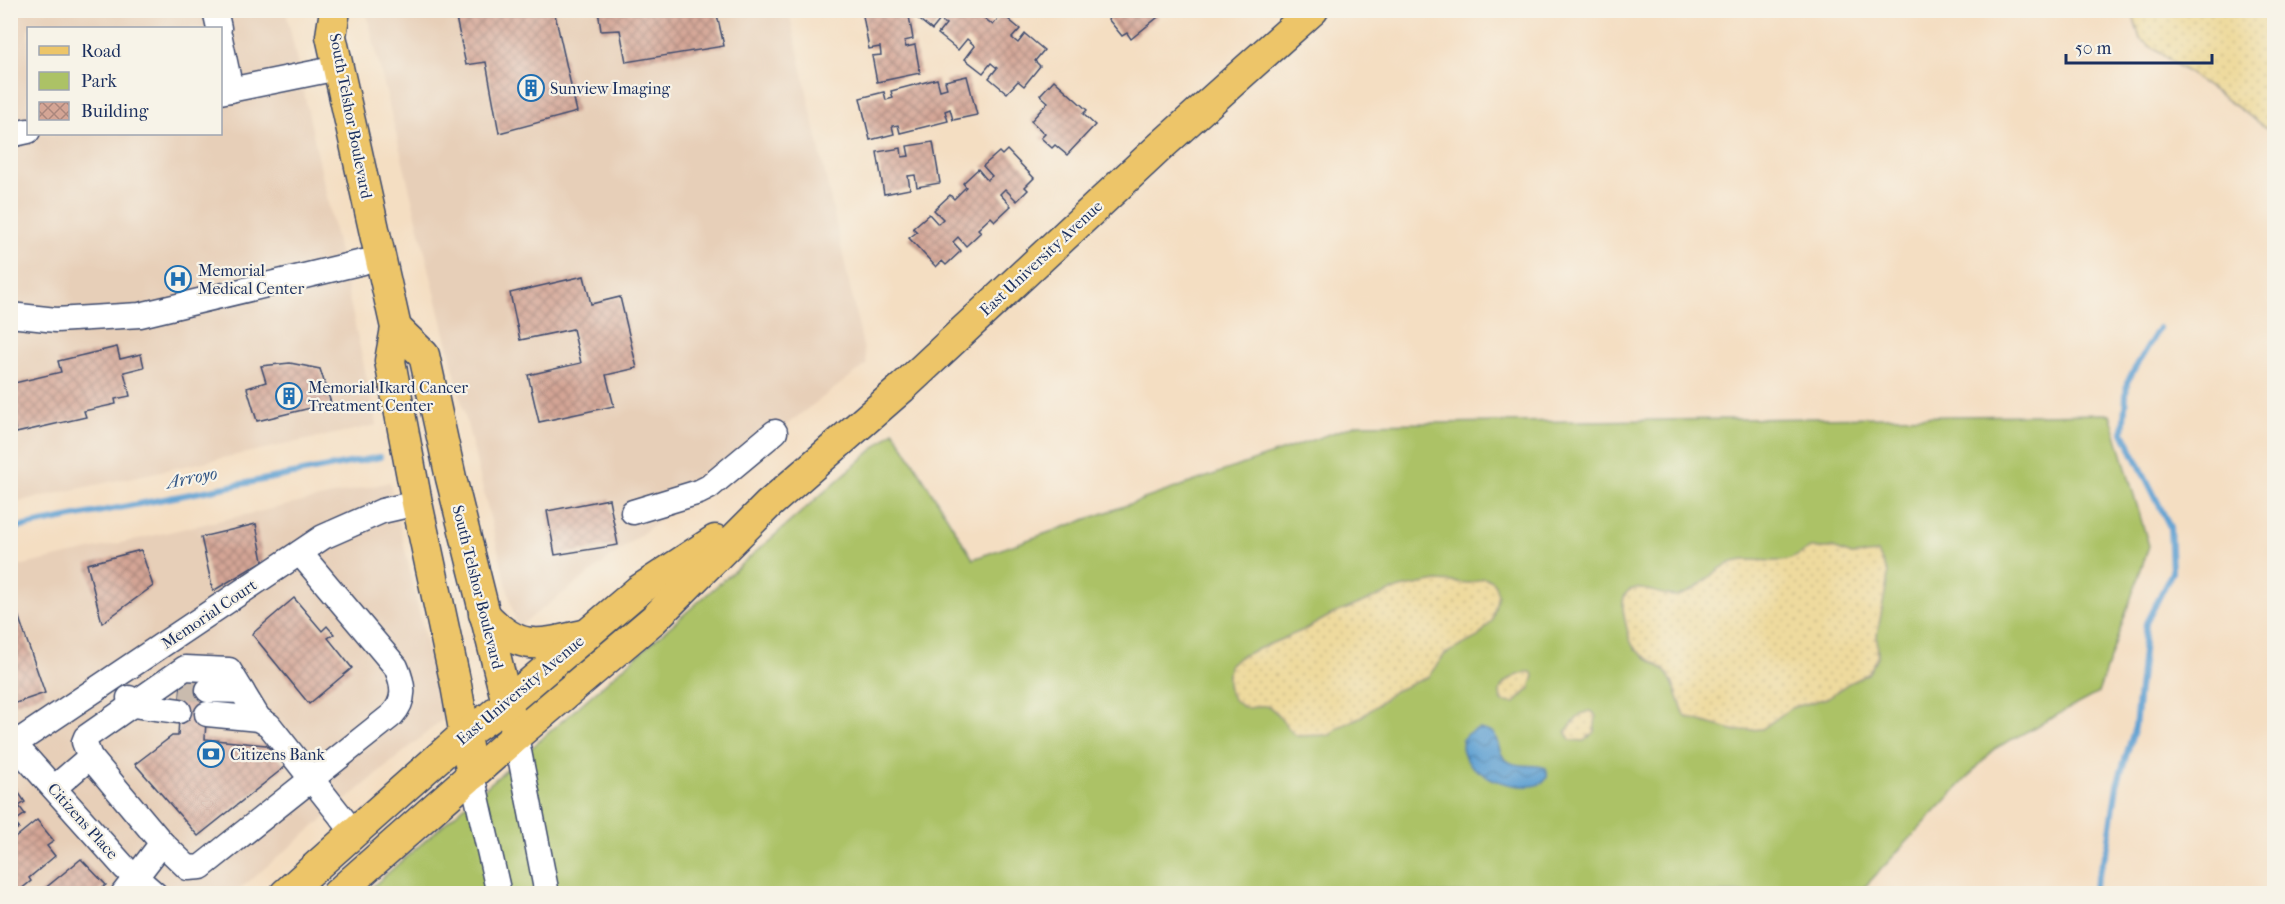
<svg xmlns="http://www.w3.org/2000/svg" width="2285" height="904" viewBox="0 0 2285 904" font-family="'IM FELL French Canon',serif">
  <defs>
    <pattern id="sand-dots" width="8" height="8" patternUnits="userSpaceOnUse" patternTransform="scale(1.5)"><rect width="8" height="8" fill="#eeda9e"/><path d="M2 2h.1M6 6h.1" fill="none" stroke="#ccbb8a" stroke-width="1.8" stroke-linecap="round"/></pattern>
    <pattern id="water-waves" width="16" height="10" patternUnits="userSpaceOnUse" patternTransform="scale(1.5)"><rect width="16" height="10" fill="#5fa0d2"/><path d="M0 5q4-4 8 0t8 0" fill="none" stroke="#4e83ae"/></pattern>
    <pattern id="building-cross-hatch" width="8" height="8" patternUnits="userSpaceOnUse" patternTransform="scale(1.5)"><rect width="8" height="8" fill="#d4a595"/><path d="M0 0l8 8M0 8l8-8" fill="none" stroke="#ab877d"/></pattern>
  </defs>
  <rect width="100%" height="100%" fill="#f7f3e8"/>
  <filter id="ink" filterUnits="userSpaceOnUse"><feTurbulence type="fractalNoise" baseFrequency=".0167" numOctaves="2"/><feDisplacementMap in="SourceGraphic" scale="12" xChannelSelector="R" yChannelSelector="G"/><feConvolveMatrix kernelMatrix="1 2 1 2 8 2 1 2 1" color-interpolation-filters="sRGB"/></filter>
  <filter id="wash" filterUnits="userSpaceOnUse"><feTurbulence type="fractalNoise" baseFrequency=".008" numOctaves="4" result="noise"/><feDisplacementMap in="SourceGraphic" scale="24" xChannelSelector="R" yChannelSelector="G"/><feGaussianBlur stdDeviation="1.35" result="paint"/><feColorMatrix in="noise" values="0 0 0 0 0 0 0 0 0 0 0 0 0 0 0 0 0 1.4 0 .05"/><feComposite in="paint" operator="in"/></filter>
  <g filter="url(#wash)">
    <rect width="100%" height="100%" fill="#f4dec2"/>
    <g fill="#e7cfb8" fill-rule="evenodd">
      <path d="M10 11H286L377 425 11 503ZM28 28H220V134H28Z"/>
      <polygon points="366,11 789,11 867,364 517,628"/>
      <polygon points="390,482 443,719 235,893 11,893 10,568"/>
    </g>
    <polygon fill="#acc266" stroke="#647862" stroke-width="1.5" points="2110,414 2149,546 2098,693 1994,749 1859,893 364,894 894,431 973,559 1358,424"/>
    <g fill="url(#sand-dots)" stroke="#84847e" stroke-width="1.5">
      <polygon points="2132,11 2274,11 2274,133 2140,39"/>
      <path d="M1810 548H1833L1852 555 1878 553 1888 573 1887 583 1877 635 1878 657 1868 674 1849 683 1827 698 1791 708 1762 729 1736 731 1686 717C1679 704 1677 688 1668 675 1660 663 1641 658 1633 646 1629 640 1623 614 1623 607 1622 570 1662 601 1681 595 1701 589 1712 570 1731 563 1746 557 1765 562 1781 561 1792 560 1801 554 1810 548Z"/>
      <path d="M1483 578 1491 580 1495 585 1498 595 1492 621 1478 637 1445 654 1428 677 1395 691 1364 715 1339 727 1330 735 1297 736C1285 729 1277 707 1265 706 1257 705 1252 709 1245 708 1227 698 1226 685 1229 666L1239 657 1306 629 1331 615 1400 588 1437 581 1470 583Z"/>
      <path d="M1527 672H1531L1534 676 1530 688 1515 703 1503 702C1492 684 1514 676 1527 672Z"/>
      <polygon points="1589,711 1593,712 1596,717 1594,732 1584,741 1570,740 1566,731 1581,714"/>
    </g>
    <path fill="url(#water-waves)" stroke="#3d6898" stroke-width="1.5" d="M1480 729 1493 733C1498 739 1498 748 1502 755 1512 771 1532 762 1546 768 1560 802 1463 785 1462 746 1462 734 1470 731 1480 729Z"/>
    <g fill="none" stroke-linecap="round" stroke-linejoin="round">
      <g stroke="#5fa0d2" stroke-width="6">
        <polyline points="10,529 380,457"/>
        <polyline points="2092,894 2108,846 2117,785 2135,727 2146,623 2172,572 2170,527 2123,432 2127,382 2159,328"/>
      </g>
    </g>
    <g id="blocks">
      <g fill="url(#building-cross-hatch)">
        <polygon points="467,10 554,10 577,112 499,133 486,62 466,65 455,13"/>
        <polygon points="598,10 716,10 724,46 626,62 620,30 601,31"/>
        <polygon points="862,10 908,10 913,39 904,41 906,47 915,45 920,73 877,82 872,56 881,55 880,47 869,49"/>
        <polygon points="919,10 988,10 983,17 993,25 1002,14 1020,29 1012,38 1018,43 1025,34 1044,50 1035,61 1040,66 1024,86 1018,81 1007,93 989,78 997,68 991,63 983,73 965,59 975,46 967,39 958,50 938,34 946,24 940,20 932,30 915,16"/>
        <polygon points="1115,10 1153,10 1158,17 1131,39 1127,33 1122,36 1108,19 1116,12"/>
        <polygon points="967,76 977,115 953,120 950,109 945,111 948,121 900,133 898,125 892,126 894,134 870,140 860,98 884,92 886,100 893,98 891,91 937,79 940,90 947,88 945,81"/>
        <polygon points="1054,80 1087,110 1083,114 1095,125 1067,155 1055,145 1052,148 1041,138 1045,134 1031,121 1048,102 1040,95"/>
        <polygon points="933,142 940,183 917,187 915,175 908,176 910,189 884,194 877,152 901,148 902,157 909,156 907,146"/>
        <polygon points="1007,150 1034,178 1025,187 1028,190 1017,201 1005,189 1000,194 1011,206 995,221 991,217 978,229 981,232 966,246 958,237 953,242 961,251 946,265 942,261 936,267 909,238 917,232 913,228 929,214 938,224 943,219 934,210 950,195 954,199 966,187 963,183 978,169 987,180 992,176 983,166 999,152 1002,155"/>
        <polygon points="584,276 591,304 620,297 637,368 606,375 614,406 539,422 528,375 581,363 573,329 520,340 510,293"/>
        <polygon points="117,347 120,359 141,354 144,367 124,372 130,396 115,399 116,404 84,411 86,417 16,433 10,410 10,384 61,372 58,361"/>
        <polygon points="290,363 320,369 331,403 257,421 247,388 266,382 261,366"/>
        <polygon points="609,499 618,545 555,555 547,511"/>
        <polygon points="256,524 263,561 213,591 201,537"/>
        <polygon points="141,550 153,586 102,623 87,564"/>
        <polygon points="10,592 45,693 10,705"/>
        <polygon points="294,598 322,631 327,626 334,634 328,638 352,668 309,704 252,634"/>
        <polygon points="181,680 208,682 205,739 266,745 286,766 198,836 135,764 172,736 178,736"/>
        <polygon points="10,780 25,802 19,806 25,814 14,822 19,828 10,833"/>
        <polygon points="37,820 54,841 47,846 55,856 29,878 31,881 15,894 10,888 10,842"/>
        <polygon points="81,859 106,885 98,891 100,894 38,894"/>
      </g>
    </g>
  </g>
  <g filter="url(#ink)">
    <use href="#blocks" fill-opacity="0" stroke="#3c496d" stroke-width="1.5"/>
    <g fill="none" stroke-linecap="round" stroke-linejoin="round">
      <polyline stroke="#c9bbae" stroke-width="24" stroke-dasharray="24 12" stroke-linecap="butt" points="181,687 208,690"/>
      <defs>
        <g id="minor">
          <polyline points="215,10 219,28"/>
          <polyline points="220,38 231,90"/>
          <polyline points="220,92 338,68"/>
          <polyline points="10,135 28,131"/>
          <polyline points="10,315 56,320 140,315 363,262"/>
          <polyline points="633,512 699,492 709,487 775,432"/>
          <polyline points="208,690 242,691"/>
          <polyline points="129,698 134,705 179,711"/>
          <polyline points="207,714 259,719 269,725 354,833"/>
          <path d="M259 719 229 670 185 668 86 737 84 742 90 757 162 843 188 868 201 867 392 715C406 700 404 685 396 667L300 553"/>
          <polyline points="516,736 547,894"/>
          <polyline points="15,745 125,868 155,894"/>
          <polyline points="10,747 323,537 382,511 417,503"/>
          <polyline points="472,775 499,894"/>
          <polyline points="54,788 90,757"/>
          <polyline points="123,894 162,843"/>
        </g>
        <g id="major">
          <polyline points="335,10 331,36 396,328 390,361 417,503 456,685 472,775"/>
          <polyline points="396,328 424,355 451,478 511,719"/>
          <path d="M484 614C519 652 537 646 583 635"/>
          <polyline points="285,894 465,734 490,717 639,590 715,540"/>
          <polyline points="337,894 516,736 653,620 768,505 902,388 1161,146 1313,10"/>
        </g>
      </defs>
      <use href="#minor" stroke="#3c496d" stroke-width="27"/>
      <use href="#major" stroke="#3c496d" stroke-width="33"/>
      <use href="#minor" stroke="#fff" stroke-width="24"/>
      <use href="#major" stroke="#edc569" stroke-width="30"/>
    </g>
  </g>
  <defs>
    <symbol id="building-ring" viewBox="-11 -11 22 22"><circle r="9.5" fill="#f7f3e8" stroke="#1f6fb2" stroke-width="1.5"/><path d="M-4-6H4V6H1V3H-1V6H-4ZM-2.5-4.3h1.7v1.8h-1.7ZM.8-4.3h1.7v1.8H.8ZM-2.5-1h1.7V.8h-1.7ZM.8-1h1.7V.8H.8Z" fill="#1f6fb2"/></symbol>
    <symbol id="hospital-ring" viewBox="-11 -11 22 22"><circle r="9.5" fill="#f7f3e8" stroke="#1f6fb2" stroke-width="1.5"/><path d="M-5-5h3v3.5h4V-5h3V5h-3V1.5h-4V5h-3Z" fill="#1f6fb2"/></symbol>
    <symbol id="bank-ring" viewBox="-11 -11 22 22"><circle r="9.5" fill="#f7f3e8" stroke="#1f6fb2" stroke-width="1.5"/><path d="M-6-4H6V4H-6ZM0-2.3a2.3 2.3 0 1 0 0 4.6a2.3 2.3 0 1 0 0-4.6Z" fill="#1f6fb2"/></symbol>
  </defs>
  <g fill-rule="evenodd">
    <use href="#building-ring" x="516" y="73" width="30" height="30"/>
    <use href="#hospital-ring" x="163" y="264" width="30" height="30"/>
    <use href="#building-ring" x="274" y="381" width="30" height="30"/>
    <use href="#bank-ring" x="196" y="739" width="30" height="30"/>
  </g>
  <g text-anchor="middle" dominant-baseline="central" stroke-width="4.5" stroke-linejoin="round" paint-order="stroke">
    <g font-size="16" fill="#1b2f5e" stroke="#f7f3e8" text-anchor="start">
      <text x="550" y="88">Sunview Imaging</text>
      <text x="198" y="270">Memorial<tspan x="198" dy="18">Medical Center</tspan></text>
      <text x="308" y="387">Memorial Ikard Cancer<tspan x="308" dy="18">Treatment Center</tspan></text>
      <text x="230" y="754">Citizens Bank</text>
    </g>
    <g font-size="16" fill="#1b2f5e" stroke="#f7f3e8">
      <text transform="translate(351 116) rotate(79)">South Telshor Boulevard</text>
      <text transform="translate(1041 258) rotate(-43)">East University Avenue</text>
      <text transform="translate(478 587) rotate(76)">South Telshor Boulevard</text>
      <text transform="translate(209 614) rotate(-34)">Memorial Court</text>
      <text transform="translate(520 690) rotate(-40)">East University Avenue</text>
      <text transform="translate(83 821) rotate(48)">Citizens Place</text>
    </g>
    <g font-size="18" font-style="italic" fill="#335787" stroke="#f7f3e8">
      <text transform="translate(192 478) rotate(-11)">Arroyo</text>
    </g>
  </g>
  <rect width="2285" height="904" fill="none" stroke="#f7f3e8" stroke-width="36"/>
  <rect x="27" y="27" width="195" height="108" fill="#f7f3e8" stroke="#9fa5b1" stroke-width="1.5"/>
  <rect x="39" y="46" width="30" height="9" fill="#edc569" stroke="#9fa5b1" stroke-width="1.5"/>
  <text x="81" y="57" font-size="18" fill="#1b2f5e">Road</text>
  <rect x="39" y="72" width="30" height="18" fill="#acc266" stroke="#9fa5b1" stroke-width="1.5"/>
  <text x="81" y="87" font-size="18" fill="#1b2f5e">Park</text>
  <rect x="39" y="102" width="30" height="18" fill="url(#building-cross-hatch)" stroke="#9fa5b1" stroke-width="1.5"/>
  <text x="81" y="117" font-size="18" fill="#1b2f5e">Building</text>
  <path d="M2066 54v9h146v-9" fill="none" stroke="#1b2f5e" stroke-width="3"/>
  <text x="2075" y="54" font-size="18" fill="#1b2f5e" stroke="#f7f3e8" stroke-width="4.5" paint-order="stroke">50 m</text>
</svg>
